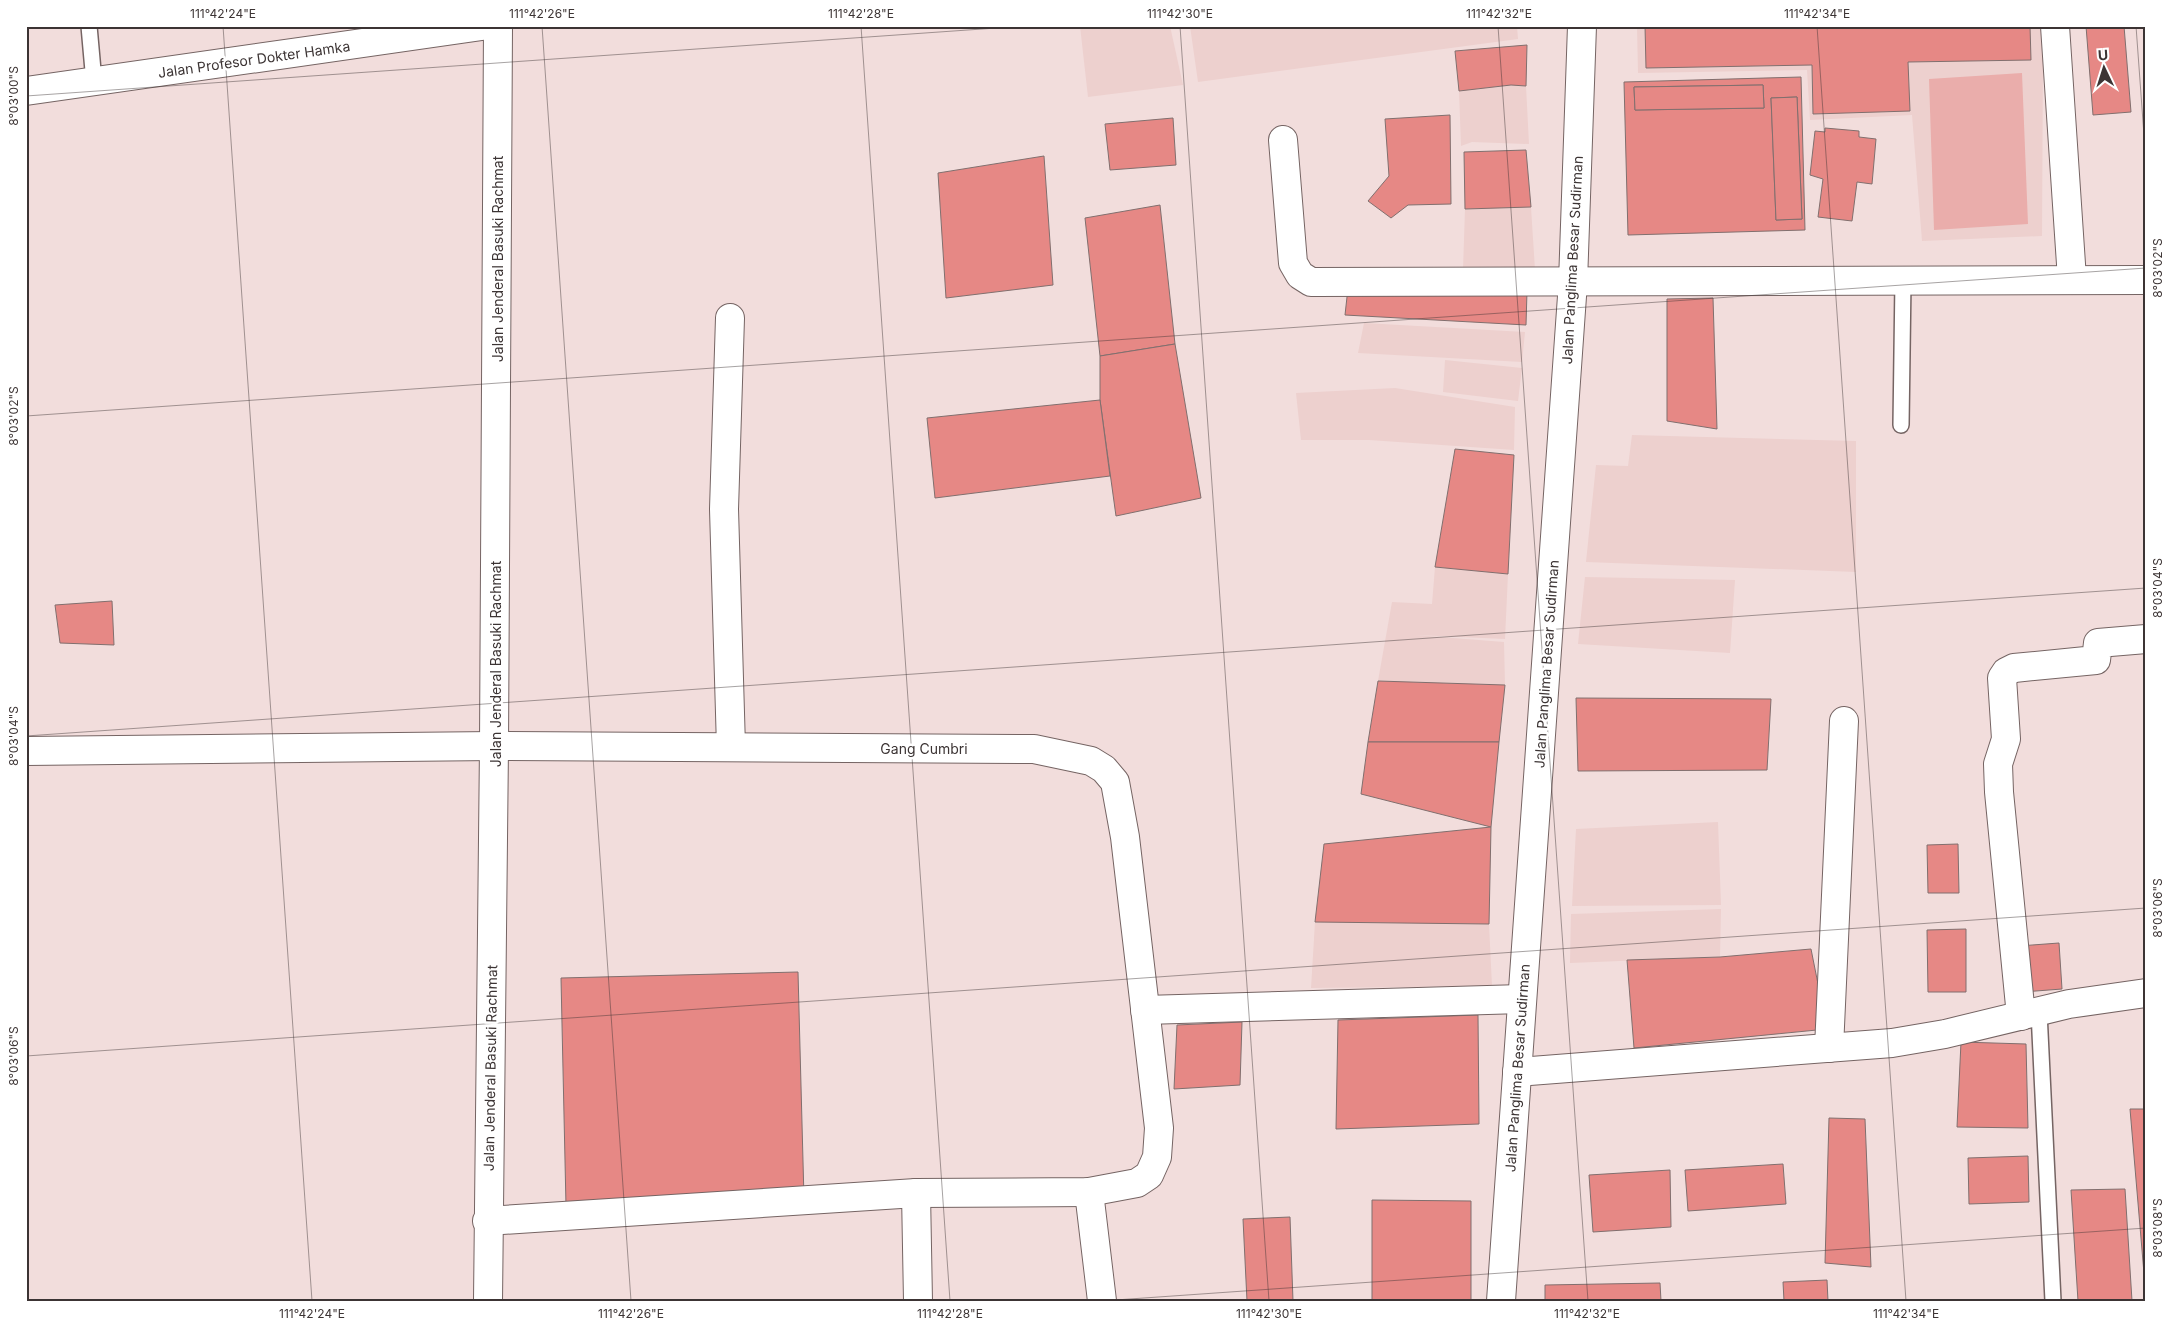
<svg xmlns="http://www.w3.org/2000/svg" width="2172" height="1327" viewBox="0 0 2172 1327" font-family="Inter,sans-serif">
  <rect width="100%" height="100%" fill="#f2dddc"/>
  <g fill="#edd0ce">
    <polygon points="1080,26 1170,26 1183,85 1088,97"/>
    <polygon points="1190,26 1517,26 1518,39 1198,82"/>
    <polygon points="1637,26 1812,65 1813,114 1908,62 2030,60 2030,26 2040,26 2043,55 2042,236 1922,241 1912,115 1810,120 1807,70 1638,73"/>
    <polygon points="1511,85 1526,86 1529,144 1472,142 1461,146 1459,91"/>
    <polygon points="1531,207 1535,270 1463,270 1465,209"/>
    <polygon points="1364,323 1525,332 1522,362 1358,353"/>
    <polygon points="1445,360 1522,368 1518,401 1443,392"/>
    <polygon points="1395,388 1515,407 1514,450 1369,440 1301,440 1296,393"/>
    <polygon points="1632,435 1856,441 1856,572 1586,562 1596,465 1628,466"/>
    <polygon points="1435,567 1508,574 1505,639 1415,635 1504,642 1505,685 1378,681 1392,602 1432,604"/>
    <polygon points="1585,577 1735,580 1730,653 1578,644"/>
    <polygon points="1718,822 1721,905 1572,906 1576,829"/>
    <polygon points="1721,909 1720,957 1570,963 1571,914"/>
    <polygon points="1315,922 1489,924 1492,986 1311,988"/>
  </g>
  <polygon fill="#eaadab" points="2022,73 2028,224 1934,230 1929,79"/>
  <g fill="#e68885" stroke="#816f6e" fill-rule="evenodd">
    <polygon points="1645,26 2030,26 2031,60 1908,62 1910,111 1813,114 1812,65 1646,68"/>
    <polygon points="2086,26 2124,26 2131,112 2093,115"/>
    <polygon points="1527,45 1526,86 1511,85 1459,91 1455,51"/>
    <path d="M1801 77 1805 230 1628 235 1624 82ZM1763 85 1764 108 1635 110 1634 87ZM1797 97 1802 219 1776 220 1771 98Z"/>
    <polygon points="1763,85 1764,108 1635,110 1634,87"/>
    <polygon points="1797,97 1802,219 1776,220 1771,98"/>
    <polygon points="1450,115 1451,204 1408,205 1391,218 1368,201 1389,176 1385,119"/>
    <polygon points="1173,118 1176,165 1110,170 1105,124"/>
    <polygon points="1825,128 1859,131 1859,137 1876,139 1872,184 1857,182 1852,221 1818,217 1823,179 1810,175 1815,131 1825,132"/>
    <polygon points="1526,150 1531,207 1465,209 1464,152"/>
    <polygon points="1044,156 1053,285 946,298 938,173"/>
    <polygon points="1160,205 1175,344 1100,356 1085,218"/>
    <polygon points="1348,288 1527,291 1526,325 1345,315"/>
    <polygon points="1713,298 1717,429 1667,421 1667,299"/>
    <polygon points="1175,344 1201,498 1116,516 1100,400 1100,356"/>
    <polygon points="1100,400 1110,476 935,498 927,418"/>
    <polygon points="1455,449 1514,455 1508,574 1435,567"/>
    <polygon points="112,601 114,645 60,643 55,605"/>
    <polygon points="1378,681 1505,685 1499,742 1368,742"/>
    <polygon points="1576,698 1771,699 1767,770 1578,771"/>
    <polygon points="1368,742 1499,742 1491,827 1361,794"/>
    <polygon points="1491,827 1489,924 1315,922 1324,844"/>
    <polygon points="1958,844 1959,893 1928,893 1927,845"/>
    <polygon points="1966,929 1966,992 1928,992 1927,930"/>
    <polygon points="2059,943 2062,989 2023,992 2019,946"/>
    <polygon points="1811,949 1827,1029 1634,1048 1627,960 1720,957"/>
    <polygon points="798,972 804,1199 566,1206 561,978"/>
    <polygon points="1478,1015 1479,1124 1336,1129 1338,1020"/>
    <polygon points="1242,1022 1240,1085 1174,1089 1177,1025"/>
    <polygon points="1961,1042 2026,1044 2028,1128 1957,1127"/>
    <polygon points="2130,1109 2146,1109 2146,1297"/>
    <polygon points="1829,1118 1865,1119 1871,1267 1825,1263"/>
    <polygon points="2028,1156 2029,1202 1969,1204 1968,1158"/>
    <polygon points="1783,1164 1786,1204 1688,1211 1685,1170"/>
    <polygon points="1670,1170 1671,1227 1593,1232 1589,1175"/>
    <polygon points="2125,1189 2132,1301 2078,1301 2071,1190"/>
    <polygon points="1372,1200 1471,1201 1471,1301 1372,1301"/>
    <polygon points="1290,1217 1293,1301 1247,1301 1243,1219"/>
    <polygon points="1827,1280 1828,1301 1784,1301 1783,1282"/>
    <polygon points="1660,1283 1661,1301 1545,1301 1545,1285"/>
  </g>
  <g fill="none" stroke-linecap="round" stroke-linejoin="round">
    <defs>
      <g id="service">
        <polyline points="89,26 94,82"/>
        <polyline points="1901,425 1903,280"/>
        <polyline points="2039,1012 2053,1301"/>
      </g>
      <g id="minor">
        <polyline points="2055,26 2072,279"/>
        <polyline points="26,91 482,26"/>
        <polyline points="1283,140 1293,263 1300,275 1311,282 2146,280"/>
        <polyline points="730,318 724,509 731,747"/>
        <polyline points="26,751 494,746 1034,749 1091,761 1104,769 1115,782 1125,837 1159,1128 1157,1157 1149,1175 1137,1183 1089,1192 916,1193 487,1221"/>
        <polyline points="1145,1010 1522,999"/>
        <polyline points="2021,1016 1999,792 1998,764 2006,739 2002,678 2006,672 2014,668 2096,660 2098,643 2146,639"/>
        <polyline points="1829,1048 1844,721"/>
        <polyline points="1517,1072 1892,1043 1945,1034 2069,1004 2146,993"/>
        <polyline points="1089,1192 1102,1301"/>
        <polyline points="916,1193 918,1301"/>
      </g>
      <polyline id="tertiary" points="488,1301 494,746 498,26"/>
      <polyline id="secondary" points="1501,1301 1573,282 1582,26"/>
    </defs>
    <use href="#service" stroke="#756463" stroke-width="18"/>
    <use href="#minor" stroke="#756463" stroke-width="30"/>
    <use href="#tertiary" stroke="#756463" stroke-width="30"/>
    <use href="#secondary" stroke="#756463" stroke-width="30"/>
    <use href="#service" stroke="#fff" stroke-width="15"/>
    <use href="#minor" stroke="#fff" stroke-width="28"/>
    <use href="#tertiary" stroke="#fff" stroke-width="28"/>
    <use href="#secondary" stroke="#fff" stroke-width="28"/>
  </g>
  <path fill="none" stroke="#3c3434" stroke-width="1" stroke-opacity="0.45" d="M223 26 312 1301M542 26 631 1301M861 26 950 1301M1180 26 1269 1301M1498 26 1588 1301M1817 26 1906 1301M2136 26 2146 163M26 96 1025 26M26 416 2146 268M26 736 2146 588M26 1056 2146 908M1101 1301 2146 1228"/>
  <g text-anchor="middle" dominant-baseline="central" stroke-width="5" stroke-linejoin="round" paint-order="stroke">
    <g font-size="14" fill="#3c3434" stroke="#fff">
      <text transform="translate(254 59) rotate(-8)">Jalan Profesor Dokter Hamka</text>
      <text transform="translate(497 259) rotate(-90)">Jalan Jenderal Basuki Rachmat</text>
      <text transform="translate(1572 260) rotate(-87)">Jalan Panglima Besar Sudirman</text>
      <text transform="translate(495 664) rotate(-90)">Jalan Jenderal Basuki Rachmat</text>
      <text transform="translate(1546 664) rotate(-86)">Jalan Panglima Besar Sudirman</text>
      <text x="924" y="748">Gang Cumbri</text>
      <text transform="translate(490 1068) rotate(-89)">Jalan Jenderal Basuki Rachmat</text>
      <text transform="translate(1517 1068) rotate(-86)">Jalan Panglima Besar Sudirman</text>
    </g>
  </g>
  <rect width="2172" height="1327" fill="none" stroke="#ffffff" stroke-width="55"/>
  <g transform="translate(2104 68) rotate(356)" stroke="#ffffff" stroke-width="4" paint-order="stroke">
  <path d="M0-4L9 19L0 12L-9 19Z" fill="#3c3434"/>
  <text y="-8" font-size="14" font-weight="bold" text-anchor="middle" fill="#3c3434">U</text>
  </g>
  <rect x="28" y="28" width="2116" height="1272" fill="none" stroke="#3c3434" stroke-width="2"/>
  <g font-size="12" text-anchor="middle" fill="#3c3434">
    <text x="223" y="18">111°42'24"E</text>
    <text x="542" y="18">111°42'26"E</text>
    <text x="861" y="18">111°42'28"E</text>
    <text x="1180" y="18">111°42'30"E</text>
    <text x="1499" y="18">111°42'32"E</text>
    <text x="1817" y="18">111°42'34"E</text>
    <text transform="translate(14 96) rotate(-90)" y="4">8°03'00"S</text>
    <text transform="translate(2158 268) rotate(-90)" y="4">8°03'02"S</text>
    <text transform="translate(14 416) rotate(-90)" y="4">8°03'02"S</text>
    <text transform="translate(2158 588) rotate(-90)" y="4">8°03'04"S</text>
    <text transform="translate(14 736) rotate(-90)" y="4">8°03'04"S</text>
    <text transform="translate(2158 908) rotate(-90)" y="4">8°03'06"S</text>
    <text transform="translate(14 1056) rotate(-90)" y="4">8°03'06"S</text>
    <text transform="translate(2158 1228) rotate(-90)" y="4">8°03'08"S</text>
    <text x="312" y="1318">111°42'24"E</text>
    <text x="631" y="1318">111°42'26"E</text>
    <text x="950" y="1318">111°42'28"E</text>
    <text x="1269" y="1318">111°42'30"E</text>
    <text x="1587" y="1318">111°42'32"E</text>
    <text x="1906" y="1318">111°42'34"E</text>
  </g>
</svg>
